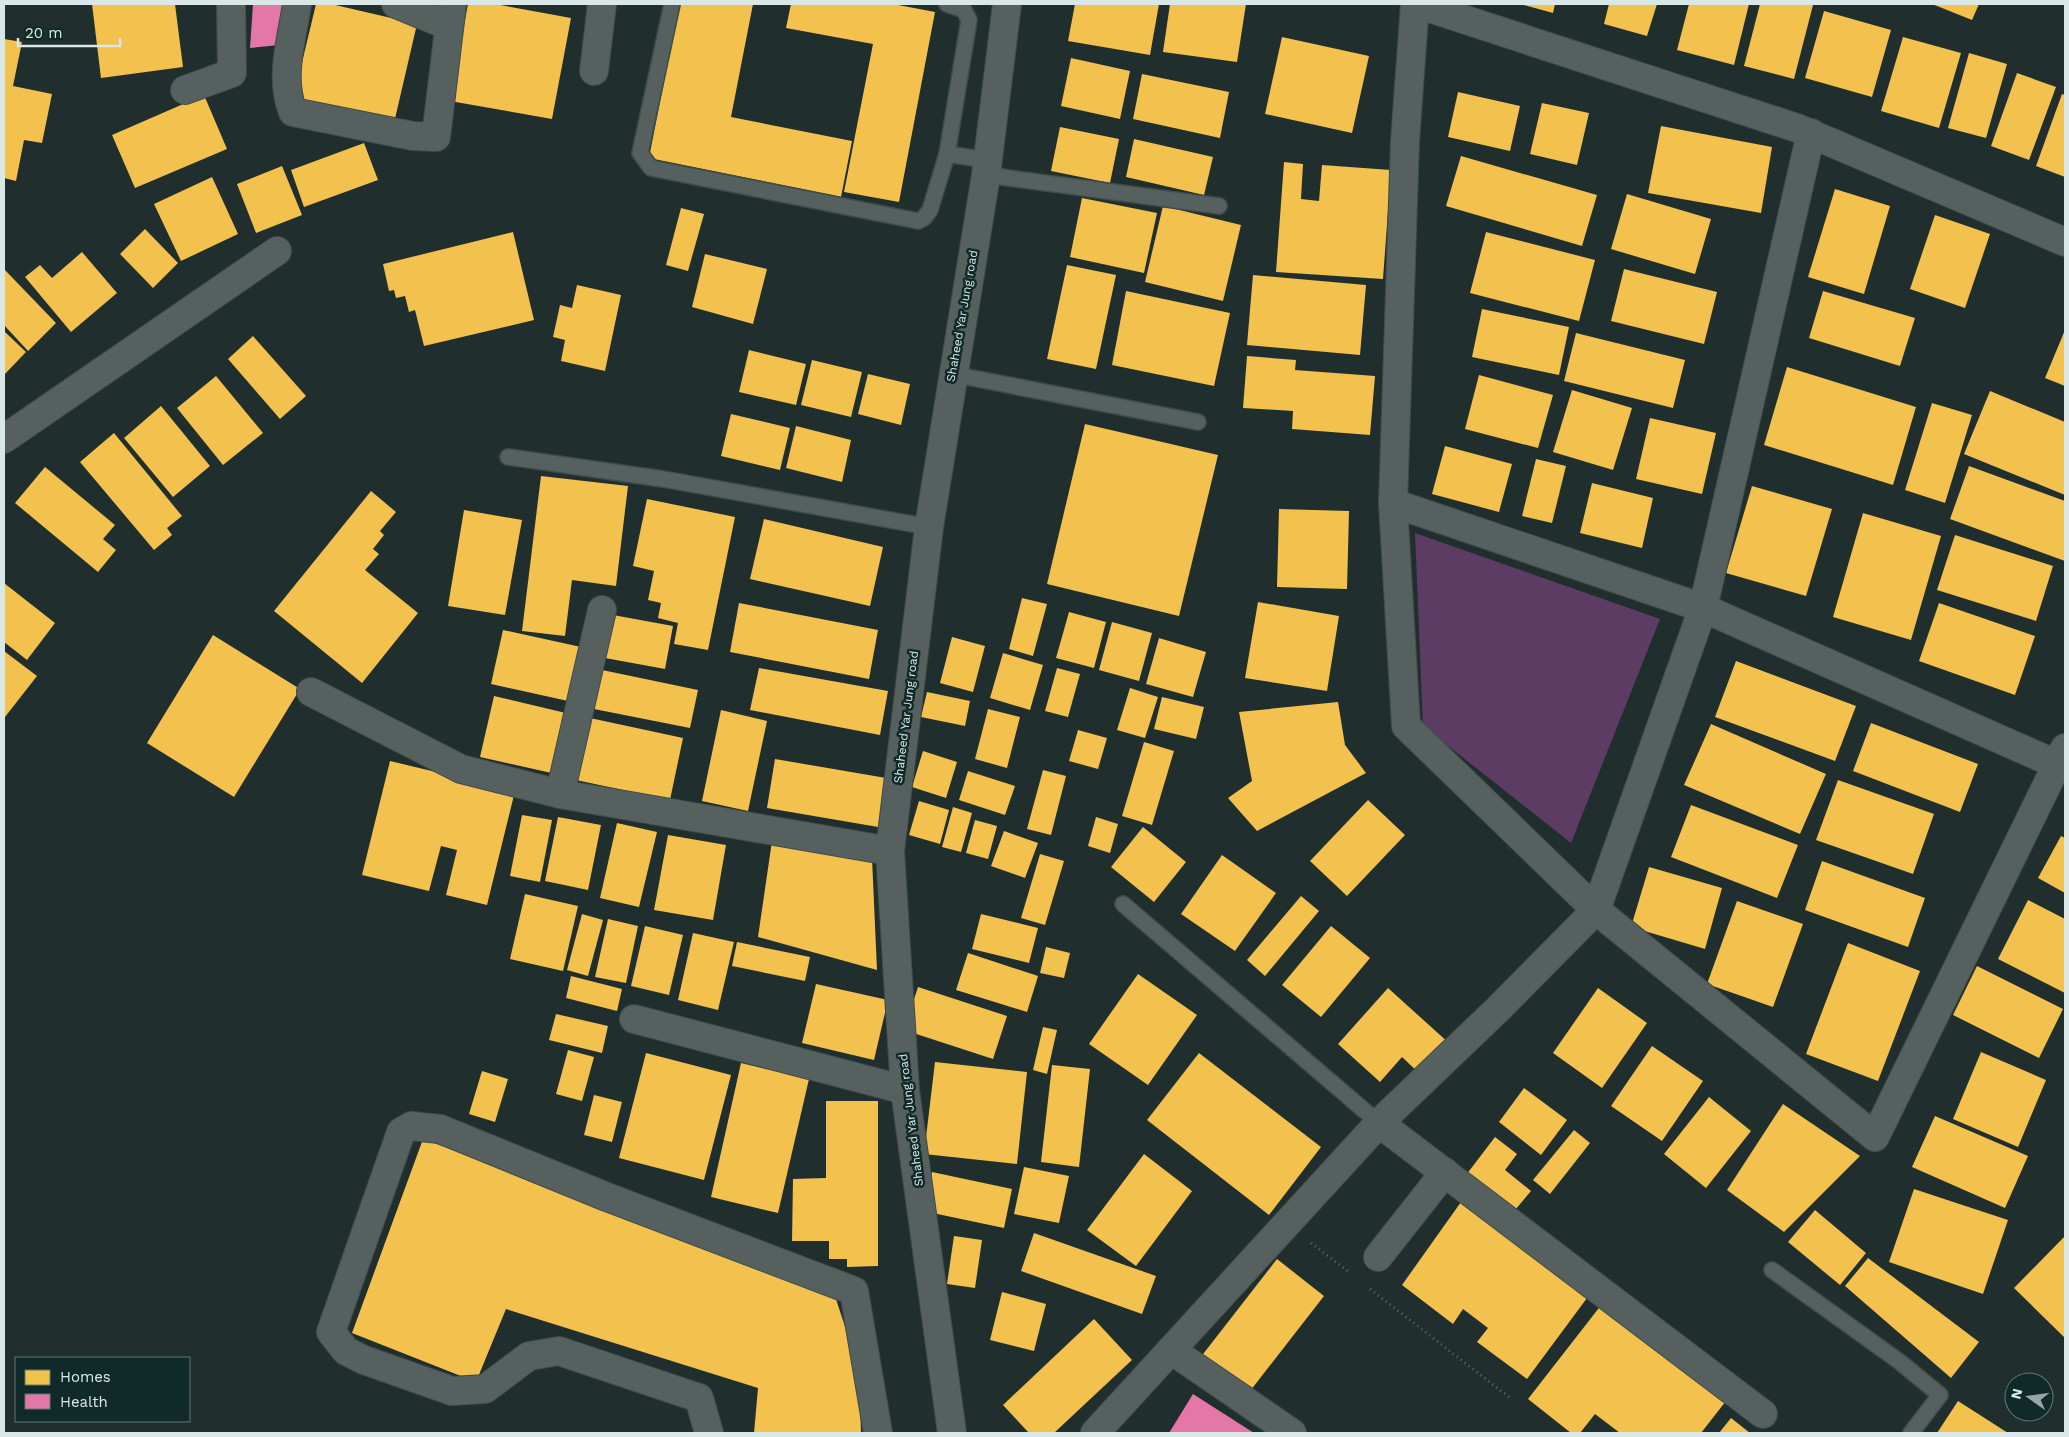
<svg xmlns="http://www.w3.org/2000/svg" width="2069" height="1437" viewBox="0 0 2069 1437" font-family="'Work Sans',sans-serif">
  <rect width="100%" height="100%" fill="#202e2d"/>
  <polygon fill="#5d3c63" points="1415,533 1660,619 1571,843 1423,726"/>
  <g fill="#f2c14e">
    <polygon points="92,4 175,4 183,67 101,78"/>
    <polygon points="316,4 331,4 417,24 394,123 293,100"/>
    <polygon points="468,4 495,4 571,18 552,119 450,101"/>
    <polygon points="679,4 753,4 731,117 852,141 841,197 649,158"/>
    <polygon points="791,4 893,4 935,12 899,202 844,192 873,44 786,28"/>
    <polygon points="1075,4 1159,4 1150,55 1068,41"/>
    <polygon points="1170,4 1246,4 1237,62 1163,52"/>
    <polygon points="1520,4 1555,4 1553,13"/>
    <polygon points="1609,4 1657,4 1647,36 1604,24"/>
    <polygon points="1689,4 1749,4 1734,65 1677,50"/>
    <polygon points="1760,4 1813,5 1794,79 1744,66"/>
    <polygon points="1932,4 1979,4 1972,20"/>
    <polygon points="1824,11 1891,30 1872,97 1805,78"/>
    <polygon points="1282,37 1369,56 1352,133 1265,114"/>
    <polygon points="1903,37 1961,53 1939,128 1881,111"/>
    <polygon points="4,39 22,42 13,86 52,94 42,143 24,140 16,181 4,178"/>
    <polygon points="1969,53 2007,64 1986,138 1948,128"/>
    <polygon points="1071,58 1130,71 1120,119 1061,106"/>
    <polygon points="2017,73 2056,87 2029,160 1991,146"/>
    <polygon points="1142,74 1229,92 1220,138 1133,119"/>
    <polygon points="1458,92 1520,106 1510,151 1448,137"/>
    <polygon points="2062,94 2065,95 2065,177 2036,166"/>
    <polygon points="204,95 227,149 135,188 112,135"/>
    <polygon points="1542,103 1589,113 1577,165 1530,154"/>
    <polygon points="1661,126 1772,147 1761,213 1648,193"/>
    <polygon points="1060,127 1119,139 1110,183 1051,171"/>
    <polygon points="1134,139 1213,157 1204,195 1126,177"/>
    <polygon points="364,143 378,180 304,207 291,170"/>
    <polygon points="1461,156 1597,195 1582,246 1446,206"/>
    <polygon points="1284,162 1303,164 1301,199 1319,201 1322,165 1391,170 1383,279 1276,272"/>
    <polygon points="282,166 302,215 256,233 237,184"/>
    <polygon points="212,177 238,234 181,261 154,204"/>
    <polygon points="1835,189 1890,206 1864,294 1808,277"/>
    <polygon points="1627,194 1711,219 1695,274 1611,249"/>
    <polygon points="1082,198 1157,213 1144,273 1070,257"/>
    <polygon points="1163,206 1241,225 1223,301 1145,282"/>
    <polygon points="681,208 704,214 688,271 666,265"/>
    <polygon points="1935,215 1990,234 1965,308 1910,289"/>
    <polygon points="145,229 178,263 153,288 120,254"/>
    <polygon points="513,232 534,320 424,346 415,310 409,312 405,296 396,298 394,290 389,291 383,264"/>
    <polygon points="1486,232 1595,260 1579,321 1470,293"/>
    <polygon points="82,252 117,293 71,332 25,277 40,265 52,278"/>
    <polygon points="705,254 767,269 753,324 692,307"/>
    <polygon points="1067,265 1116,275 1096,369 1047,359"/>
    <polygon points="4,269 56,323 28,351 4,325"/>
    <polygon points="1624,269 1717,292 1704,344 1611,321"/>
    <polygon points="1253,275 1366,285 1360,355 1247,345"/>
    <polygon points="577,285 621,295 605,371 561,361 565,340 553,337 560,305 572,308"/>
    <polygon points="1126,291 1230,313 1214,386 1112,365"/>
    <polygon points="1823,291 1915,318 1900,366 1809,338"/>
    <polygon points="1482,309 1569,327 1559,375 1472,357"/>
    <polygon points="2065,330 2065,386 2045,378"/>
    <polygon points="4,331 26,352 4,375"/>
    <polygon points="1576,333 1685,360 1673,408 1564,381"/>
    <polygon points="253,336 306,396 280,419 228,359"/>
    <polygon points="749,350 806,364 796,405 739,392"/>
    <polygon points="1247,356 1296,360 1295,370 1375,376 1370,435 1292,429 1293,411 1243,408"/>
    <polygon points="812,360 862,372 851,417 801,405"/>
    <polygon points="1787,367 1916,407 1893,485 1764,445"/>
    <polygon points="868,374 910,384 901,425 858,414"/>
    <polygon points="1479,375 1553,395 1538,448 1465,429"/>
    <polygon points="216,376 263,433 223,465 177,408"/>
    <polygon points="1572,390 1632,408 1613,470 1553,452"/>
    <polygon points="1990,391 2065,422 2065,495 1964,454"/>
    <polygon points="1932,403 1972,415 1945,503 1905,490"/>
    <polygon points="161,406 210,466 173,497 124,438"/>
    <polygon points="731,414 790,428 780,470 721,456"/>
    <polygon points="1650,418 1716,433 1702,494 1636,479"/>
    <polygon points="1085,424 1218,455 1179,616 1047,584"/>
    <polygon points="796,426 851,440 842,482 786,468"/>
    <polygon points="114,433 182,516 167,528 172,535 154,550 80,462"/>
    <polygon points="1445,446 1512,464 1499,512 1432,494"/>
    <polygon points="1536,459 1566,466 1552,523 1522,516"/>
    <polygon points="1969,466 2065,501 2065,561 1950,519"/>
    <polygon points="45,467 115,525 103,539 116,550 98,572 15,503"/>
    <polygon points="541,476 628,486 616,586 572,580 565,636 522,631"/>
    <polygon points="1592,483 1653,498 1642,548 1580,533"/>
    <polygon points="1752,486 1832,509 1806,596 1726,573"/>
    <polygon points="371,491 396,512 380,531 384,535 373,549 379,554 365,570 418,613 362,683 274,611"/>
    <polygon points="647,499 735,517 708,650 674,644 678,623 658,618 661,603 648,600 654,571 633,566"/>
    <polygon points="1279,509 1349,511 1347,589 1277,587"/>
    <polygon points="464,510 522,520 505,615 448,606"/>
    <polygon points="1863,513 1941,536 1911,640 1833,617"/>
    <polygon points="764,519 883,547 870,606 750,579"/>
    <polygon points="1955,535 2053,566 2036,621 1937,590"/>
    <polygon points="4,583 55,623 27,660 4,642"/>
    <polygon points="1022,598 1047,604 1033,656 1009,649"/>
    <polygon points="1258,602 1339,616 1327,691 1245,678"/>
    <polygon points="739,603 878,630 869,679 730,652"/>
    <polygon points="1939,603 2035,636 2015,695 1919,661"/>
    <polygon points="1069,612 1106,622 1094,668 1056,658"/>
    <polygon points="613,615 673,626 665,669 605,658"/>
    <polygon points="1112,622 1152,633 1139,681 1099,670"/>
    <polygon points="503,630 581,647 568,701 491,684"/>
    <polygon points="213,635 300,689 234,797 147,743"/>
    <polygon points="952,637 985,646 973,692 940,683"/>
    <polygon points="1159,638 1206,652 1193,697 1146,684"/>
    <polygon points="4,651 37,676 5,717 4,716"/>
    <polygon points="1003,653 1043,665 1030,710 990,698"/>
    <polygon points="1736,661 1856,706 1835,761 1715,717"/>
    <polygon points="759,668 888,691 880,735 750,710"/>
    <polygon points="1057,668 1080,674 1068,717 1045,711"/>
    <polygon points="602,670 698,690 690,728 594,709"/>
    <polygon points="1130,688 1158,697 1145,738 1117,730"/>
    <polygon points="927,692 970,701 965,726 921,717"/>
    <polygon points="494,696 570,714 556,774 480,757"/>
    <polygon points="1162,697 1204,707 1196,739 1154,729"/>
    <polygon points="1338,702 1345,745 1366,773 1257,831 1228,798 1252,781 1239,712"/>
    <polygon points="988,709 1020,717 1007,768 975,759"/>
    <polygon points="721,710 767,721 748,811 702,801"/>
    <polygon points="590,718 683,738 670,800 576,780"/>
    <polygon points="1871,723 1978,764 1960,812 1853,771"/>
    <polygon points="1711,724 1826,774 1800,834 1684,785"/>
    <polygon points="1078,730 1107,738 1098,769 1069,761"/>
    <polygon points="1144,742 1174,751 1152,825 1122,816"/>
    <polygon points="923,751 957,762 946,798 912,787"/>
    <polygon points="775,759 892,779 884,828 767,808"/>
    <polygon points="390,761 515,791 487,905 446,895 457,850 441,846 429,891 362,875"/>
    <polygon points="1043,770 1066,776 1051,835 1027,829"/>
    <polygon points="968,771 1015,786 1005,815 959,800"/>
    <polygon points="1838,780 1934,814 1913,874 1816,840"/>
    <polygon points="1368,800 1405,835 1347,896 1310,861"/>
    <polygon points="919,801 949,810 940,844 909,835"/>
    <polygon points="1691,805 1798,845 1777,898 1671,857"/>
    <polygon points="953,807 972,813 961,852 942,847"/>
    <polygon points="522,815 552,820 540,882 510,876"/>
    <polygon points="558,817 601,825 588,890 545,881"/>
    <polygon points="1096,817 1118,824 1110,853 1088,846"/>
    <polygon points="975,820 997,826 988,859 966,853"/>
    <polygon points="617,823 657,832 639,907 600,898"/>
    <polygon points="1143,827 1186,862 1154,902 1111,867"/>
    <polygon points="1004,831 1038,843 1025,878 991,866"/>
    <polygon points="668,835 726,845 713,920 654,910"/>
    <polygon points="2061,836 2065,838 2065,893 2038,878"/>
    <polygon points="772,841 872,858 877,970 758,937"/>
    <polygon points="1040,854 1064,861 1045,925 1021,918"/>
    <polygon points="1222,855 1276,893 1235,951 1181,914"/>
    <polygon points="1822,861 1925,898 1908,947 1805,910"/>
    <polygon points="1649,867 1722,888 1705,949 1631,927"/>
    <polygon points="525,894 578,906 563,971 510,959"/>
    <polygon points="1301,896 1319,911 1265,976 1247,960"/>
    <polygon points="2028,900 2065,919 2065,993 1998,959"/>
    <polygon points="1737,901 1803,924 1773,1007 1707,984"/>
    <polygon points="582,914 603,920 588,976 567,970"/>
    <polygon points="981,914 1038,928 1029,963 972,949"/>
    <polygon points="608,919 638,926 626,983 595,977"/>
    <polygon points="645,926 683,935 669,995 631,986"/>
    <polygon points="1331,926 1370,958 1321,1017 1282,985"/>
    <polygon points="693,933 734,942 718,1010 678,1000"/>
    <polygon points="737,942 810,957 805,981 732,966"/>
    <polygon points="1848,943 1920,971 1878,1081 1806,1054"/>
    <polygon points="1046,947 1070,953 1064,978 1040,973"/>
    <polygon points="968,953 1038,976 1027,1012 956,990"/>
    <polygon points="1977,966 2063,1009 2039,1058 1953,1015"/>
    <polygon points="1138,974 1197,1015 1148,1085 1089,1044"/>
    <polygon points="571,976 622,989 617,1011 566,998"/>
    <polygon points="816,984 888,1000 874,1060 802,1043"/>
    <polygon points="918,987 1007,1016 993,1059 904,1030"/>
    <polygon points="1388,988 1450,1044 1421,1075 1402,1057 1380,1082 1338,1044"/>
    <polygon points="1598,988 1647,1023 1602,1088 1553,1053"/>
    <polygon points="556,1014 608,1026 602,1053 549,1040"/>
    <polygon points="1043,1027 1057,1030 1047,1074 1033,1070"/>
    <polygon points="1652,1046 1703,1081 1662,1141 1611,1106"/>
    <polygon points="568,1050 594,1057 582,1101 556,1094"/>
    <polygon points="1981,1052 2046,1080 2018,1147 1953,1119"/>
    <polygon points="646,1053 731,1075 704,1180 619,1158"/>
    <polygon points="1199,1053 1321,1147 1269,1215 1147,1120"/>
    <polygon points="935,1062 1027,1072 1017,1164 924,1154"/>
    <polygon points="741,1063 809,1079 778,1213 711,1197"/>
    <polygon points="1052,1065 1090,1069 1079,1167 1041,1162"/>
    <polygon points="482,1071 508,1079 495,1122 469,1114"/>
    <polygon points="1524,1088 1567,1120 1541,1155 1499,1122"/>
    <polygon points="594,1095 622,1102 612,1142 584,1135"/>
    <polygon points="1709,1097 1751,1131 1706,1188 1664,1154"/>
    <polygon points="826,1101 878,1101 878,1266 847,1267 847,1259 829,1259 829,1241 792,1241 793,1179 826,1178"/>
    <polygon points="1783,1104 1860,1156 1784,1232 1727,1190"/>
    <polygon points="1935,1116 2028,1156 2005,1208 1912,1167"/>
    <polygon points="1574,1130 1590,1143 1550,1194 1533,1180"/>
    <polygon points="1495,1137 1517,1154 1505,1170 1531,1191 1510,1216 1463,1179"/>
    <polygon points="423,1139 831,1284 859,1369 861,1433 754,1433 758,1388 506,1309 476,1382 352,1333"/>
    <polygon points="1144,1154 1192,1191 1136,1266 1087,1230"/>
    <polygon points="1024,1167 1069,1176 1059,1223 1014,1214"/>
    <polygon points="932,1172 1012,1189 1004,1228 923,1211"/>
    <polygon points="1914,1189 2008,1220 1983,1294 1889,1262"/>
    <polygon points="1461,1202 1590,1294 1527,1379 1477,1342 1488,1328 1463,1309 1453,1324 1402,1285"/>
    <polygon points="1815,1210 1866,1253 1840,1285 1788,1242"/>
    <polygon points="1034,1233 1156,1276 1142,1314 1021,1271"/>
    <polygon points="954,1236 982,1240 975,1288 947,1284"/>
    <polygon points="2065,1236 2065,1338 2014,1288"/>
    <polygon points="1868,1258 1979,1342 1951,1378 1845,1286"/>
    <polygon points="1277,1259 1324,1296 1247,1395 1200,1358"/>
    <polygon points="1002,1292 1046,1304 1034,1351 990,1340"/>
    <polygon points="1602,1304 1726,1401 1701,1433 1620,1433 1595,1414 1580,1433 1571,1433 1528,1399"/>
    <polygon points="1094,1319 1132,1360 1054,1433 1029,1433 1003,1405"/>
    <polygon points="1958,1401 2008,1433 1937,1433"/>
    <polygon points="1731,1418 1750,1433 1719,1433"/>
  </g>
  <g fill="#e377a8">
    <polygon points="253,4 285,4 279,45 250,48"/>
    <polygon points="1193,1394 1254,1433 1169,1433"/>
  </g>
  <g fill="none" stroke-linecap="round" stroke-linejoin="round">
    <defs>
      <g id="service">
        <polyline points="672,4 640,153 651,168 918,221 924,218 930,210 947,154 969,20 964,10 947,4"/>
        <polyline points="947,154 987,160"/>
        <polyline points="986,175 1219,206"/>
        <polyline points="952,374 1198,422"/>
        <polyline points="508,457 663,479 929,527"/>
        <polyline points="1123,904 1379,1123"/>
        <polyline points="1772,1270 1900,1362 1940,1395 1911,1433"/>
      </g>
      <g id="minor">
        <path d="M297 4C292 38 279 78 293 112L413 136 436 137 452 4"/>
        <polyline points="396,4 449,26"/>
        <polyline points="1415,4 1405,141 1393,503 1406,726 1596,910 1875,1137 2065,748"/>
        <polyline points="1417,4 1797,128 2065,242"/>
        <polyline points="594,71 602,4"/>
        <polyline points="185,90 232,73 231,4"/>
        <polyline points="4,439 277,251"/>
        <polyline points="1393,503 1703,608 2065,768"/>
        <polyline points="311,692 461,769 560,794 890,851"/>
        <polyline points="560,794 602,610"/>
        <polyline points="634,1019 905,1090"/>
        <polyline points="1379,1123 1763,1414"/>
        <polyline points="1378,1257 1445,1172"/>
        <polyline points="1171,1350 1292,1433"/>
        <polyline points="709,1433 699,1398 559,1351 529,1356 485,1389 452,1391 364,1360 346,1351 331,1332 401,1132 411,1126 440,1129 607,1197 854,1291 878,1433"/>
        <polyline points="1095,1433 1379,1123 1497,1010 1596,910 1703,608 1811,133"/>
      </g>
      <polyline id="tertiary" points="952,1433 905,1090 890,851 929,527 986,175 1007,4"/>
    </defs>
    <use href="#service" stroke="#3f4c4b" stroke-width="18"/>
    <use href="#minor" stroke="#3f4c4b" stroke-width="30"/>
    <use href="#tertiary" stroke="#3f4c4b" stroke-width="30"/>
    <g stroke="#606a68" stroke-width="3" stroke-dasharray="1 4" stroke-linecap="butt">
      <polyline points="1311,1243 1349,1272"/>
      <polyline points="1370,1289 1509,1397"/>
    </g>
    <use href="#service" stroke="#56605f" stroke-width="15"/>
    <use href="#minor" stroke="#56605f" stroke-width="28"/>
    <use href="#tertiary" stroke="#56605f" stroke-width="28"/>
  </g>
  <g text-anchor="middle" dominant-baseline="central" stroke-width="5" stroke-linejoin="round" paint-order="stroke">
    <g font-size="12" fill="#d9e8e7" stroke="#102a29">
      <text transform="translate(962 316) rotate(-80)">Shaheed Yar Jung road</text>
      <text transform="translate(906 717) rotate(-83)">Shaheed Yar Jung road</text>
      <text transform="translate(911 1120) rotate(-97)">Shaheed Yar Jung road</text>
    </g>
  </g>
  <rect width="2069" height="1437" fill="none" stroke="#d9e8e7" stroke-width="10"/>
  <rect x="15" y="1357" width="175" height="65" fill="#102a29" stroke="#607675"/>
  <rect x="25" y="1370" width="25" height="15" fill="#f2c14e" stroke="#607675"/>
  <text x="60" y="1382" font-size="15" fill="#d9e8e7">Homes</text>
  <rect x="25" y="1394" width="25" height="15" fill="#e377a8" stroke="#607675"/>
  <text x="60" y="1407" font-size="15" fill="#d9e8e7">Health</text>
  <g transform="translate(2029 1397) rotate(284)"><circle r="24" fill="#102a29" stroke="#607675"/>
  <path d="M0-4L9 19L0 12L-9 19Z" fill="#98a7a6"/>
  <text y="-8" font-size="14" font-weight="bold" text-anchor="middle" fill="#d9e8e7">N</text>
  </g>
  <path d="M18 38v8h102v-8" fill="none" stroke="#d9e8e7" stroke-width="2.5"/>
  <text x="25" y="38" font-size="15" fill="#d9e8e7" stroke="#102a29" stroke-width="4" paint-order="stroke">20 m</text>
</svg>
